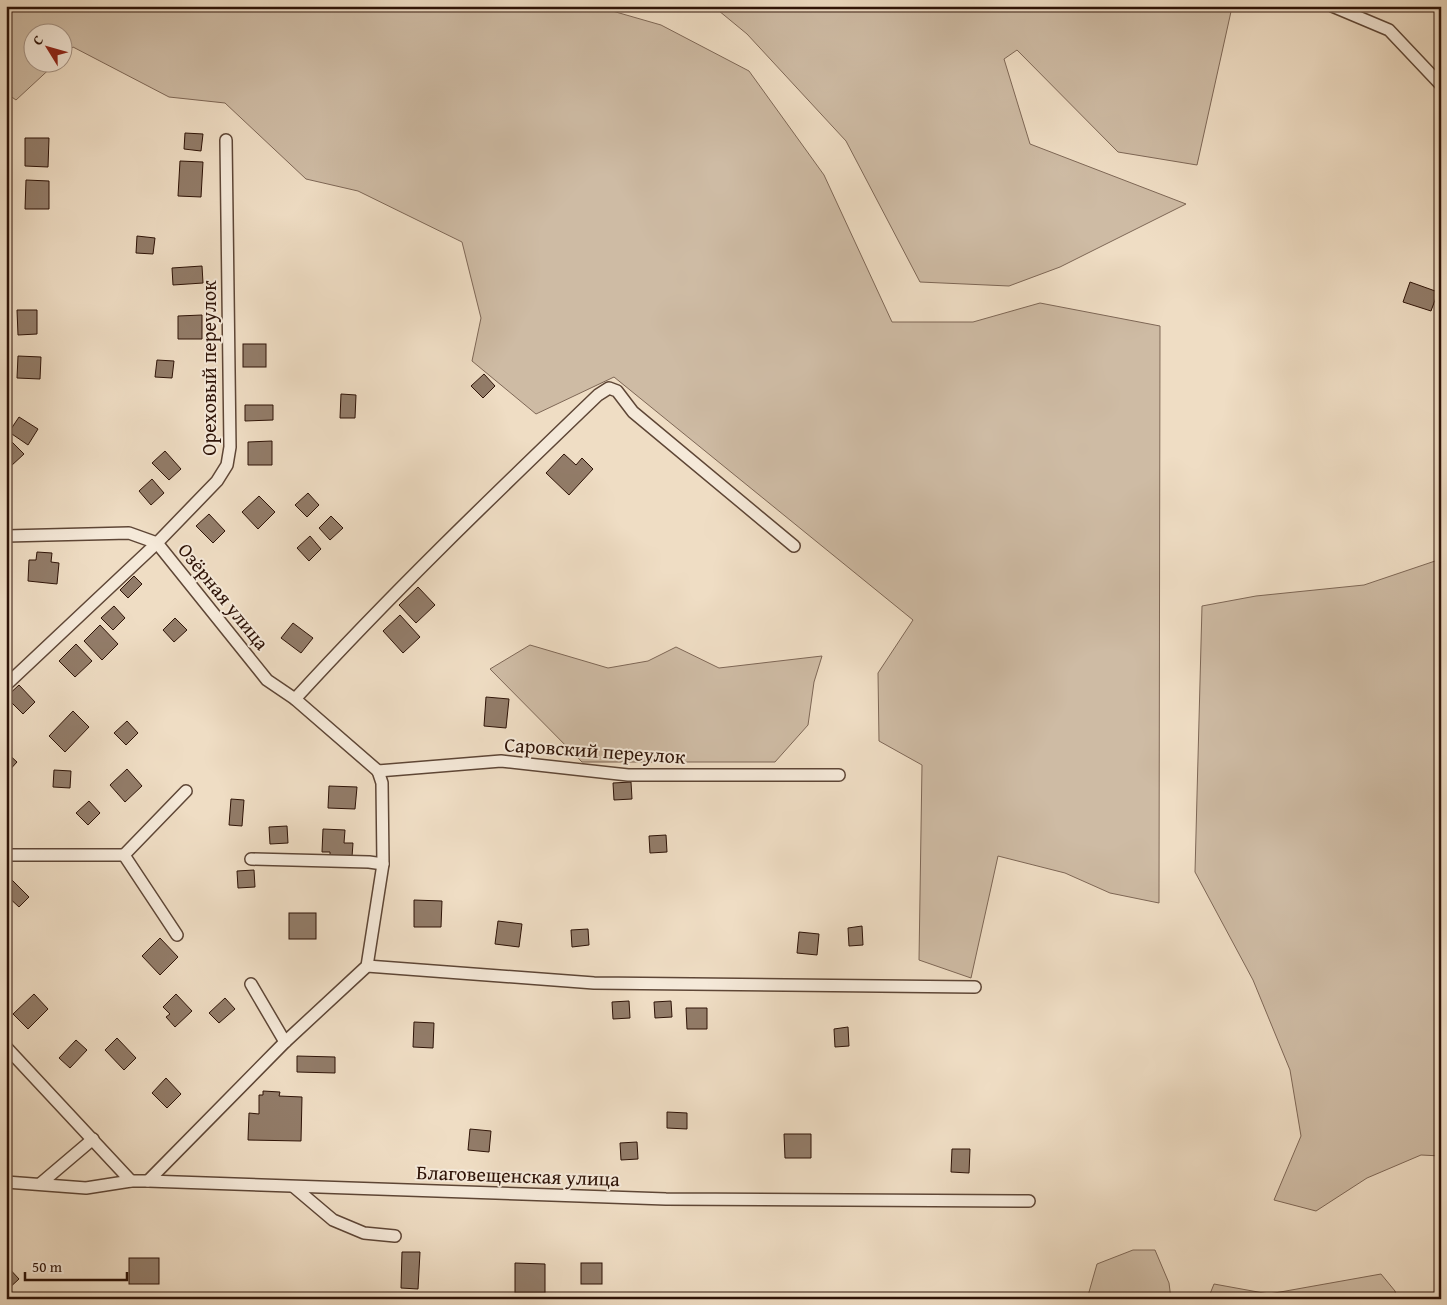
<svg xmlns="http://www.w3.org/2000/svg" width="1447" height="1305" viewBox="0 0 1447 1305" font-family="'Gentium Book Plus',serif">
  <rect width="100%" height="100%" fill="#efddc4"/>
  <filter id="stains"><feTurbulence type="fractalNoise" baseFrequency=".004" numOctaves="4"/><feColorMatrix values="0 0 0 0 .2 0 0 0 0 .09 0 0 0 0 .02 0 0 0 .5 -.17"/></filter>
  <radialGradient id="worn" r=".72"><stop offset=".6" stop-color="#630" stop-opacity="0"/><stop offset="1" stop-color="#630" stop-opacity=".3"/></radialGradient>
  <g fill="#cebba4" stroke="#7e6756">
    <polygon points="6,6 595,6 661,25 749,71 824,175 892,322 973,322 1040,303 1160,326 1159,903 1110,893 1065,873 998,856 971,978 919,960 922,765 879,741 878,673 913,620 614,377 536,414 472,361 481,318 462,242 358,191 306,179 225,103 169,97 73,47 63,56 62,32 32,32 32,62 56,63 16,100 6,93"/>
    <polygon points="713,6 1231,6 1232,7 1197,165 1118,152 1017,50 1004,59 1030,144 1186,204 1060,267 1009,286 920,282 846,141 747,34"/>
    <polygon points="1441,559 1441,1156 1421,1155 1367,1178 1316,1211 1274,1200 1301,1136 1290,1070 1253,980 1195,872 1202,606 1256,596 1364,585"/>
    <polygon points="530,645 608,668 648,661 676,647 719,668 822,656 814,682 808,725 775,762 582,762 490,669"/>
    <polygon points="1133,1250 1155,1250 1169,1283 1171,1299 1087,1299 1097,1264"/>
    <polygon points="1381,1274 1395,1291 1397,1299 1208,1299 1214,1284 1269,1294"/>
  </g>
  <g fill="#927c69" stroke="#2e1307">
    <polygon points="185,133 203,134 201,151 184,149"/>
    <polygon points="25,138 49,138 48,167 25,166"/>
    <polygon points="180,161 203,162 201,197 178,196"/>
    <polygon points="26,180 49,181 49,209 25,209"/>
    <polygon points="137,236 155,238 153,254 136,253"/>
    <polygon points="202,266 203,283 173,285 172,268"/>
    <polygon points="1410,282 1438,292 1431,311 1403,302"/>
    <polygon points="17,310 37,310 37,334 18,335"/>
    <polygon points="202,315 202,339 178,339 178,316"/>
    <rect x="243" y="344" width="23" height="23"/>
    <polygon points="18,356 41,357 40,379 17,378"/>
    <polygon points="157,360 174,361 172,378 155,377"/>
    <polygon points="484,374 495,386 483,398 471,386"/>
    <polygon points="341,394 356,395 355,418 340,418"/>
    <polygon points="245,405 273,405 273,420 245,421"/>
    <polygon points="19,417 38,429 28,445 9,432"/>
    <polygon points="272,441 272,465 248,465 248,442"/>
    <polygon points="12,442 24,454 11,466 6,461 6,448"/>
    <polygon points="165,451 181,469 169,480 152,463"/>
    <polygon points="564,454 576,465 582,458 593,469 569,495 546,473"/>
    <polygon points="152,479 164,493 151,505 139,491"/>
    <polygon points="308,493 319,505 307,517 295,505"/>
    <polygon points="259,496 275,512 258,529 242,512"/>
    <polygon points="209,514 225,531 213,543 196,526"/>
    <polygon points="331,516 343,528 330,540 319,528"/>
    <polygon points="310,536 321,549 309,561 297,548"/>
    <polygon points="37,552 52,553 51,562 59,563 57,584 28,581 29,560 36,560"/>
    <polygon points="134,576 142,584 128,598 120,590"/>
    <polygon points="418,587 435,605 416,623 399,605"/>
    <polygon points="114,606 125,618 113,630 101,618"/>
    <polygon points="400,615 420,637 403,653 383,631"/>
    <polygon points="175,618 187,630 174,642 163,630"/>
    <polygon points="293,623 313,638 301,653 281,638"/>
    <polygon points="100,625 118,644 102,660 84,641"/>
    <polygon points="76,644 92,661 75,677 59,661"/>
    <polygon points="19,685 35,702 23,714 6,697"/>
    <polygon points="486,697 509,699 506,728 484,726"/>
    <polygon points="73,711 89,727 65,752 49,736"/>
    <polygon points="127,721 138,733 126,745 114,733"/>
    <polygon points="6,752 17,762 6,774"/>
    <polygon points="127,769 142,786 125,802 110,785"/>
    <polygon points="54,770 71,771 70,788 53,787"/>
    <polygon points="631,782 632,799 614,800 613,783"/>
    <polygon points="329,786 357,787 355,809 328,808"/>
    <polygon points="231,799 244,800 242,826 229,825"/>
    <polygon points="89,801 100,813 88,825 76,813"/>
    <polygon points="287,826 288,843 270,844 269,827"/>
    <polygon points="323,829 345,830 344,843 353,843 352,857 330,856 330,852 322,852"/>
    <polygon points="666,835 667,852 650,853 649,836"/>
    <polygon points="254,870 255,887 238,888 237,871"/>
    <polygon points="9,877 29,897 19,907 6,895 6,880"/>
    <polygon points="414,900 442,901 441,927 414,927"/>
    <rect x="289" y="913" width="27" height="26"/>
    <polygon points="498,921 522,924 519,947 495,944"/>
    <polygon points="862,926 863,945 849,946 848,928"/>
    <polygon points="588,929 589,945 572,947 571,930"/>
    <polygon points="799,932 819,934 817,955 797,953"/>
    <polygon points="160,938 178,957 160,975 142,956"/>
    <polygon points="34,994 48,1009 28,1029 13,1014"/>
    <polygon points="176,994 192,1011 175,1027 166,1017 170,1014 163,1007"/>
    <polygon points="225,998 235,1009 219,1023 209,1013"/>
    <polygon points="629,1001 630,1018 613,1019 612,1002"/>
    <polygon points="671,1001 672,1017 655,1018 654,1002"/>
    <polygon points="686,1008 707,1008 707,1029 687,1029"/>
    <polygon points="414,1022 434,1023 433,1048 413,1047"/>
    <polygon points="848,1027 849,1046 835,1047 834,1029"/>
    <polygon points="117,1038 136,1058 124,1070 105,1050"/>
    <polygon points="76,1040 87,1050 70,1068 59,1058"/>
    <polygon points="297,1056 335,1057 335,1073 297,1072"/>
    <polygon points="166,1078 181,1094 167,1108 152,1093"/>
    <polygon points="263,1091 280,1092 279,1096 302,1097 301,1141 248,1140 249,1113 259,1114 259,1095 263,1095"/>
    <polygon points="667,1112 687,1113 687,1129 667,1128"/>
    <polygon points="470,1129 491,1131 489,1152 468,1150"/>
    <polygon points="784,1134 811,1134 811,1158 785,1158"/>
    <polygon points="637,1142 638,1159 621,1160 620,1143"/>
    <polygon points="952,1149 970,1149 969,1173 951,1172"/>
    <polygon points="402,1252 420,1252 418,1289 401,1288"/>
    <rect x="129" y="1258" width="30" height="26"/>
    <polygon points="515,1263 545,1264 545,1293 515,1293"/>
    <rect x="581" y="1263" width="21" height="21"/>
    <polygon points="6,1265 19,1279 6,1291"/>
  </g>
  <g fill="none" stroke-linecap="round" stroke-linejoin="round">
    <defs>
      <g id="street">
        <polyline points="1332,6 1389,30 1441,85"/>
        <polyline points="6,536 129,533 157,543 267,680 295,699 378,771"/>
        <polyline points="6,685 157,543 217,481 227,465 230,447 226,140"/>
        <path d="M295 699C391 594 495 494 598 395L609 388 617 391 633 412 794 546"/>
        <polyline points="378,771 501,761 628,775 839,775"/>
        <polyline points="6,855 124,855"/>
        <polyline points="124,855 177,935"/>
        <polyline points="124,855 186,791"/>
        <polyline points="251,859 369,862 383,864"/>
        <polyline points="367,966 594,983 975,987"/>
        <polyline points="251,984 285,1042"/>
        <polyline points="6,1047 131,1181"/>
        <polyline points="148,1181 285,1042 367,966 383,864 382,783 378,771"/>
        <polyline points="6,1182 86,1188 131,1181 148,1181 666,1199 1029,1201"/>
        <polyline points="40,1184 93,1139"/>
        <polyline points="294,1187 333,1220 364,1233 395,1236"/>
      </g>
    </defs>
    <use href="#street" stroke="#5e4636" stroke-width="14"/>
    <use href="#street" stroke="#f5e9d9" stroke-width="11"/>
  </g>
  <g text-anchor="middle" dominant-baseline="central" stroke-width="4" stroke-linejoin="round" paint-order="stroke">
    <g font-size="20" fill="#2e1307" stroke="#f5e9d9">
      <text transform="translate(208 368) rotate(-90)">Ореховый переулок</text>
      <text transform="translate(224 596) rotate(51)">Озёрная улица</text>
      <text transform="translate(595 750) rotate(4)">Саровский переулок</text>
      <text transform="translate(518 1175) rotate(2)">Благовещенская улица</text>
    </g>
  </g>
  <rect width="1447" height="1305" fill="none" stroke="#efddc4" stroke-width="25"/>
  <rect x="8" y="8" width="1432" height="1290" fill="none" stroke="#2e1307" stroke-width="2.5"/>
  <rect x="12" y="12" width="1422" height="1280" fill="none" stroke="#2e1307"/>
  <g transform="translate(48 48) rotate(307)"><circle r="24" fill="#f5e9d9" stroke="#a59385"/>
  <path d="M0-4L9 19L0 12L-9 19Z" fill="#8f2418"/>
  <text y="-8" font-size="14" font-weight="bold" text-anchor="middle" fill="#2e1307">С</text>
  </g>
  <path d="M25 1272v8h102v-8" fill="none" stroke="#2e1307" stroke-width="2.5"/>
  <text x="32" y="1272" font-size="15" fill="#2e1307" stroke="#f5e9d9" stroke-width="4" paint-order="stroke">50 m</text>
  <rect width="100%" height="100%" filter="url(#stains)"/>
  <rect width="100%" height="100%" fill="url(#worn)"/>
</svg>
